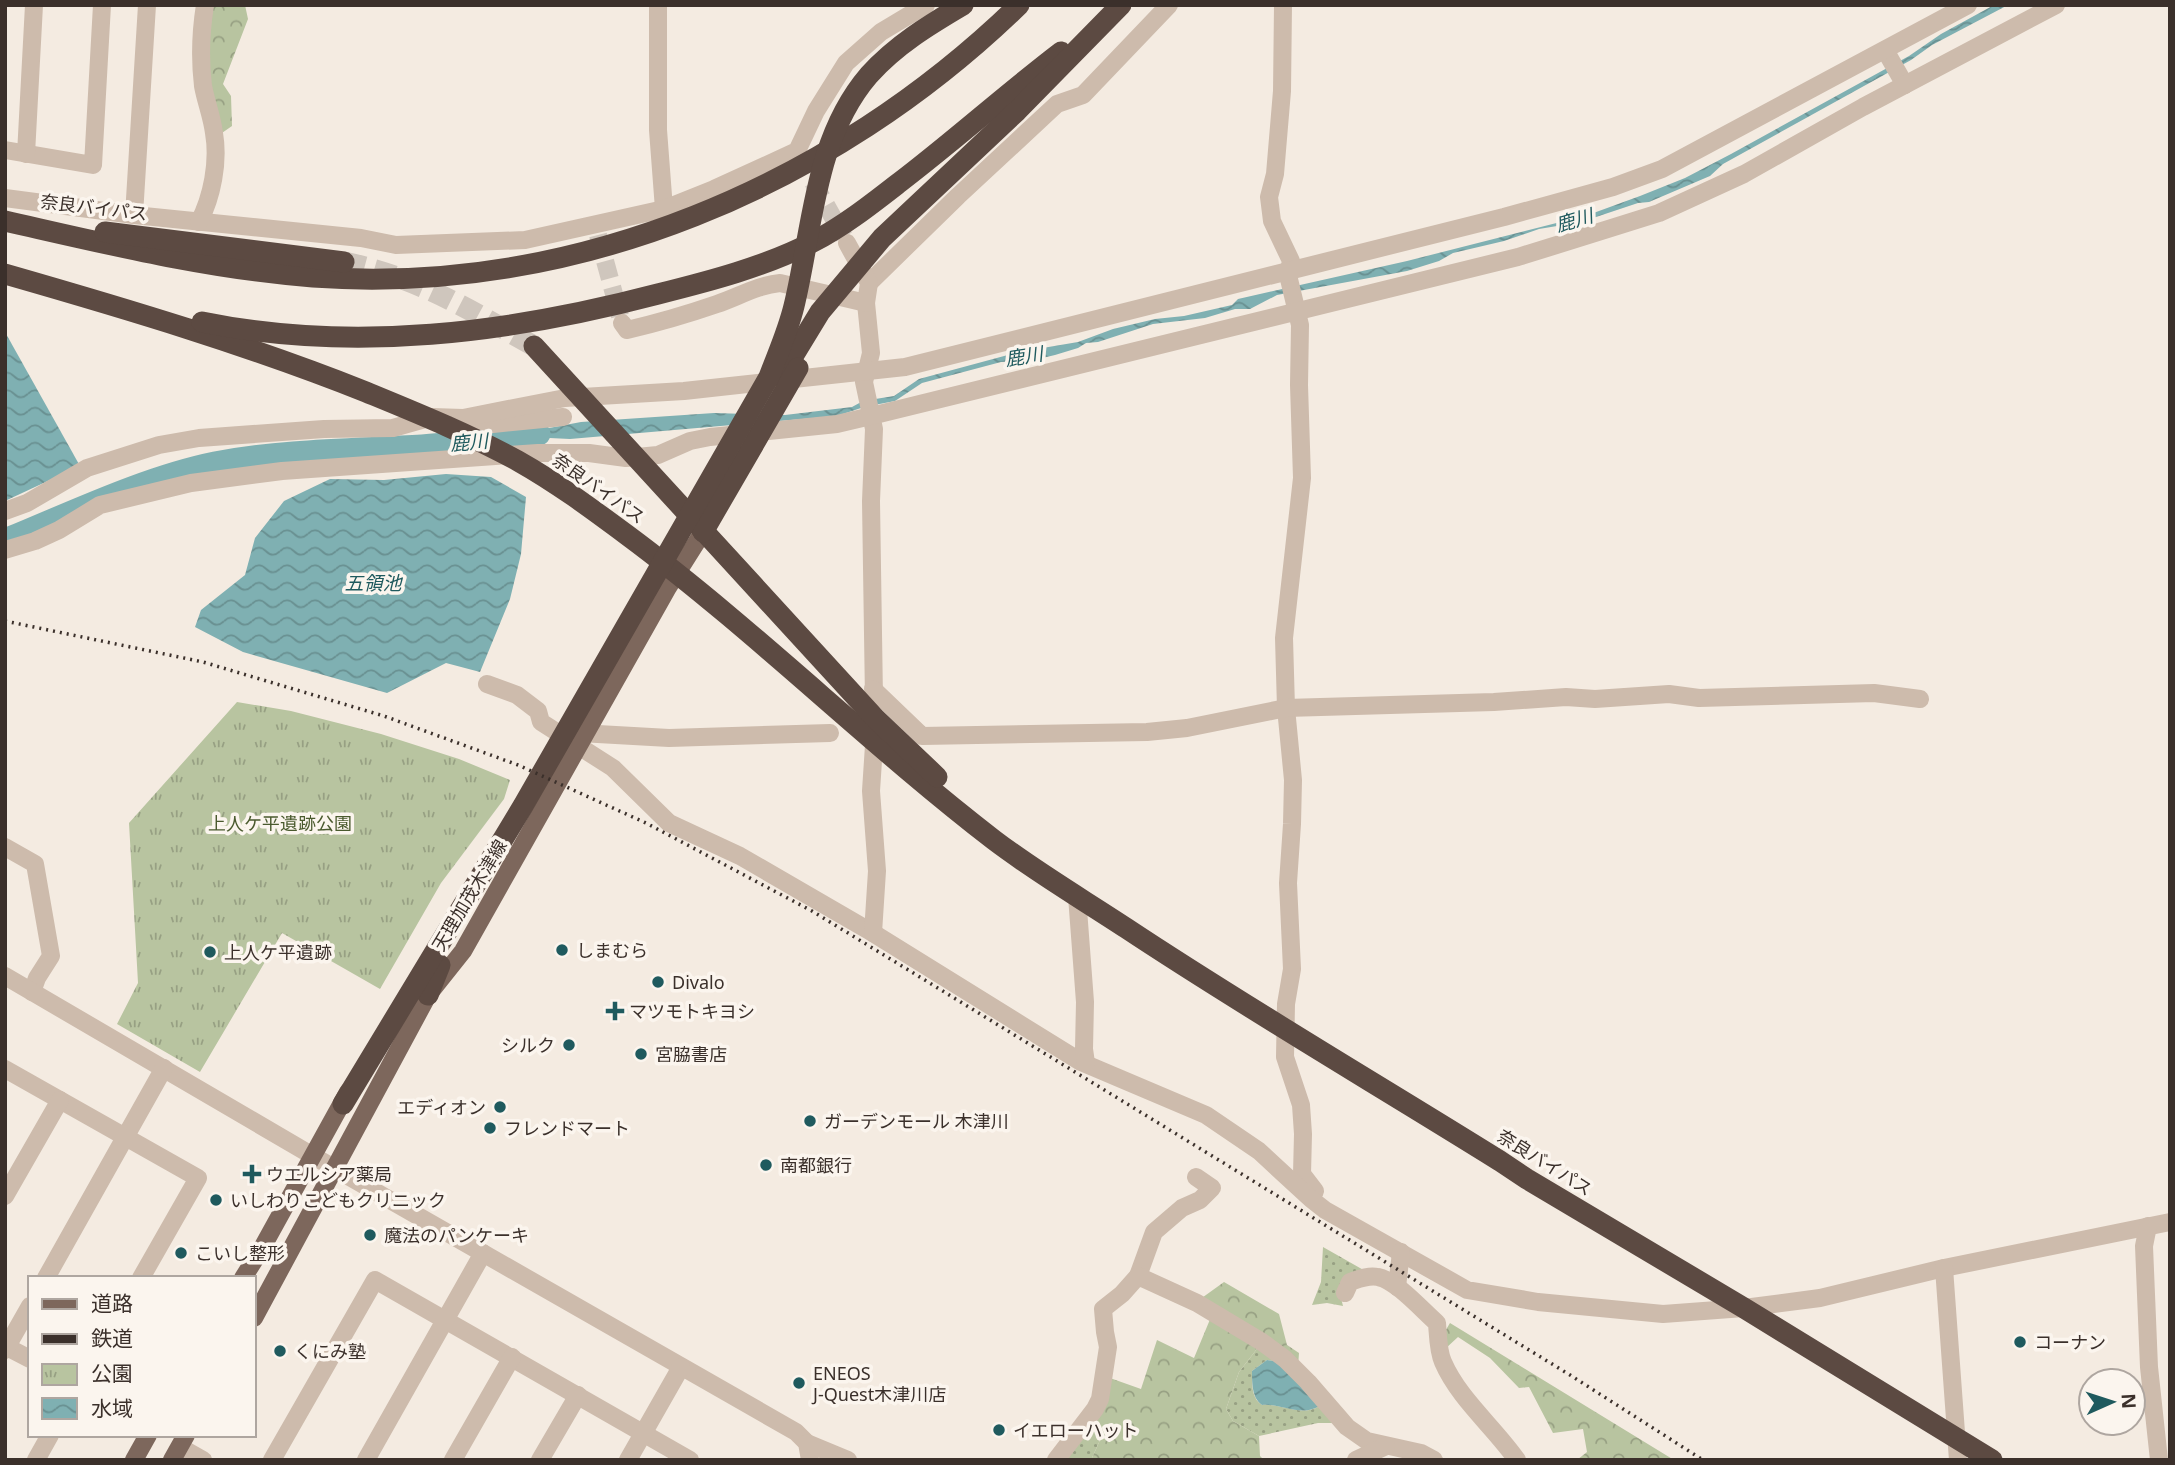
<svg xmlns="http://www.w3.org/2000/svg" width="2175" height="1465" viewBox="0 0 2175 1465" font-family="'Noto Sans','Noto Sans JP',sans-serif">
  <defs>
    <pattern id="grass-dots" width="8" height="8" patternUnits="userSpaceOnUse" patternTransform="scale(1.75)"><rect width="8" height="8" fill="#b8c4a0"/><path d="M2 2h.1M6 6h.1" fill="none" stroke="#97a083" stroke-width="1.8" stroke-linecap="round"/></pattern>
    <pattern id="forest-crowns" width="20" height="18" patternUnits="userSpaceOnUse" patternTransform="scale(1.75)"><rect width="20" height="18" fill="#b8c4a0"/><path d="M2 6a3 3 0 1 1 6 0M12 15a3 3 0 1 1 6 0" fill="none" stroke="#97a083"/></pattern>
    <pattern id="park-tufts" width="24" height="20" patternUnits="userSpaceOnUse" patternTransform="scale(1.75)"><rect width="24" height="20" fill="#b8c4a0"/><path d="M3 7l-1-3M5 7V3M7 7l1-3M15 17l-1-3M17 17v-4M19 17l1-3" fill="none" stroke="#97a083"/></pattern>
    <pattern id="water-waves" width="16" height="10" patternUnits="userSpaceOnUse" patternTransform="scale(1.75)"><rect width="16" height="10" fill="#7fb0b2"/><path d="M0 5q4-4 8 0t8 0" fill="none" stroke="#699091"/></pattern>
  </defs>
  <rect width="100%" height="100%" fill="#f4ebe1"/>
  <g fill="url(#grass-dots)">
    <polygon points="1323,1247 1367,1272 1340,1294 1343,1306 1327,1303 1312,1305 1321,1282"/>
    <path d="M1260 1345 1282 1362 1267 1360 1252 1371C1252 1383 1251 1398 1262 1405 1282 1403 1304 1419 1322 1404L1338 1423H1318L1259 1436 1233 1421 1226 1409 1239 1372Z"/>
    <polygon points="1090,1426 1101,1438 1091,1460 1064,1460"/>
  </g>
  <g fill="url(#forest-crowns)">
    <polygon points="209,5 245,5 248,19 223,84 231,96 232,126 219,135 209,85"/>
    <polygon points="1224,1282 1279,1314 1287,1345 1299,1353 1298,1367 1199,1300"/>
    <polygon points="1211,1317 1260,1345 1239,1372 1226,1409 1233,1421 1259,1436 1260,1456 1264,1460 1091,1460 1101,1438 1090,1426 1110,1378 1141,1389 1157,1340 1194,1358"/>
    <polygon points="1450,1323 1674,1460 1577,1460 1587,1452 1583,1429 1553,1433 1529,1387 1519,1388 1490,1358 1458,1337 1445,1349 1444,1333"/>
  </g>
  <polygon fill="url(#park-tufts)" points="237,702 291,711 381,734 459,759 510,780 504,799 441,883 380,989 282,933 200,1072 117,1024 138,983 129,823"/>
  <g fill="url(#water-waves)">
    <polygon points="1994,5 2008,5 1932,45 1911,60 1723,164 1710,176 1649,202 1638,203 1581,222 1539,229 1504,241 1453,253 1439,261 1407,271 1277,295 1250,309 1235,309 1205,318 1153,324 1098,342 1086,343 1078,348 1055,355 1034,360 1001,362 922,383 895,401 864,407 837,416 570,439 507,436 581,422 714,413 785,415 852,407 863,401 894,396 919,379 1019,352 1078,342 1113,329 1155,319 1184,316 1232,305 1238,299 1407,261 1588,215 1640,196 1685,178 1731,154 1909,56 1941,34"/>
    <polygon points="5,332 80,466 5,501"/>
    <polygon points="446,474 491,477 526,497 521,554 510,599 480,672 446,663 387,693 243,652 195,627 201,610 245,575 255,538 284,501 330,479 384,480"/>
    <path d="M1267 1360 1282 1362 1322 1404C1303 1419 1281 1403 1262 1405 1252 1398 1252 1383 1252 1371Z"/>
  </g>
  <g fill="none" stroke-linecap="round" stroke-linejoin="round">
    <path stroke="#7fb0b2" stroke-width="23" d="M5 540C71 513 146 477 215 463 283 450 354 450 422 446 461 443 500 437 539 434"/>
    <g stroke="#cfc6bd" stroke-width="18" stroke-dasharray="18 9" stroke-linecap="butt">
      <polyline points="813,182 844,237"/>
      <polyline points="598,235 620,316"/>
    </g>
    <path stroke="#cfc6bd" stroke-width="21" stroke-dasharray="21 10" stroke-linecap="butt" d="M344 262C419 278 468 309 534 346"/>
    <g stroke="#cdbbac" stroke-width="18">
      <polyline points="658,5 658,130 664,209"/>
      <polyline points="1283,5 1282,91 1275,174 1269,197 1272,221 1291,261 1288,275 1300,325 1299,385 1302,478 1284,638 1286,708 1293,780 1292,824 1288,883 1292,969 1286,1004 1285,1057 1301,1105 1303,1134 1302,1174 1315,1191"/>
      <polyline points="1885,50 1905,85"/>
      <polyline points="5,150 93,165 102,5"/>
      <polyline points="26,154 34,5"/>
      <polyline points="5,198 134,215 361,238 396,245 525,240 664,209 714,189 797,151 816,111 846,63 881,32 926,5"/>
      <polyline points="134,215 147,5"/>
      <path d="M199 222C212 197 219 162 214 133 212 117 206 102 203 86 200 61 201 30 205 5"/>
      <polyline points="869,283 958,196 1057,104 1083,95 1169,5"/>
      <polyline points="866,303 871,353 864,382 874,429 871,501 874,699"/>
      <path d="M622 323 627 330C657 323 688 314 717 304 738 297 758 285 780 283L866 303 869 283 847 243"/>
      <polyline points="476,420 493,424 563,417"/>
      <polyline points="5,511 27,503 87,468 159,445 199,438 324,429 393,428 432,417 463,418 565,398 684,391 905,367 1504,217 1613,187 1662,169 1968,5"/>
      <polyline points="5,550 35,541 59,530 100,505 191,483 282,471 538,453 589,453 626,458 658,455 690,441 710,437 837,424 871,416 1518,257 1608,229 1659,213 1744,174 1863,107 2056,5"/>
      <polyline points="487,684 517,695 538,711 541,722 613,768 669,823 740,856 873,933 1081,1062 1206,1115 1259,1151 1311,1199 1325,1210 1467,1290 1538,1302 1663,1314 1744,1308 1820,1298 1944,1268 2170,1222"/>
      <polyline points="873,689 922,736 1147,732 1187,728 1286,708 1494,702 1566,697 1595,699 1669,694 1699,698 1874,693 1920,699"/>
      <polyline points="573,736 580,733 669,738 830,733"/>
      <polyline points="5,847 35,864 51,956 37,978 32,992"/>
      <polyline points="1077,896 1085,1002 1084,1049 1086,1063"/>
      <polyline points="873,933 877,871 871,791 875,730"/>
      <polyline points="5,976 313,1156 796,1432 807,1443 810,1460"/>
      <polyline points="5,1069 198,1178 141,1278"/>
      <polyline points="5,1196 60,1100"/>
      <polyline points="2148,1226 2144,1246 2149,1367 2159,1460"/>
      <polyline points="1944,1268 1958,1460"/>
      <polyline points="1138,1276 1154,1232 1182,1208 1200,1200 1212,1188 1196,1177"/>
      <polyline points="46,1278 164,1068"/>
      <polyline points="1397,1287 1401,1252"/>
      <path d="M1345 1293 1350 1282C1359 1279 1368 1275 1378 1277 1396 1280 1423 1311 1437 1323 1438 1335 1438 1351 1443 1362 1459 1399 1494 1427 1517 1460"/>
      <polyline points="5,1346 30,1359"/>
      <polyline points="5,1350 30,1306"/>
      <polyline points="807,1443 848,1460"/>
      <polyline points="180,1447 203,1460"/>
      <polyline points="36,1460 50,1435"/>
      <polyline points="272,1460 375,1280 690,1460"/>
      <polyline points="366,1460 483,1253"/>
      <polyline points="453,1460 512,1357"/>
      <polyline points="540,1460 578,1395"/>
      <polyline points="628,1460 681,1367"/>
      <polyline points="1056,1460 1095,1409 1100,1399 1108,1347 1105,1332 1103,1309 1122,1294 1138,1276 1197,1303 1262,1342 1285,1359 1308,1382 1347,1427 1367,1441 1421,1453 1434,1460"/>
      <polyline points="1356,1460 1386,1446"/>
    </g>
    <g stroke="#7d675c" stroke-width="18">
      <polyline points="243,1278 262,1248 348,1092"/>
      <polyline points="254,1318 428,995 463,951 667,589 703,532"/>
      <polyline points="134,1460 148,1435"/>
      <polyline points="172,1460 186,1435"/>
    </g>
    <g stroke="#5c4a42" stroke-width="21">
      <path d="M5 221C107 244 208 269 313 277 575 296 833 186 1019 5"/>
      <polyline points="105,232 344,262"/>
      <path d="M5 274C127 309 248 345 366 392 417 413 469 434 518 461 557 483 592 509 627 535 755 630 868 743 994 840 1036 872 1082 899 1126 928 1248 1009 1375 1083 1500 1161L1527 1179 1744 1308 1992 1460"/>
      <path d="M202 322C354 353 509 333 658 294 710 281 764 267 813 242 844 226 873 203 900 182 955 140 1006 94 1061 52"/>
      <polyline points="534,346 875,718 937,777"/>
      <polyline points="781,376 820,312 882,238 1017,111 1121,5"/>
      <polyline points="703,532 798,368"/>
      <polyline points="428,995 440,965"/>
      <path d="M343 1104 523 806 769 377C778 353 788 331 794 306 813 228 814 139 869 75 896 45 929 25 963 5"/>
    </g>
    <polyline stroke="#3b302b" stroke-width="3.5" stroke-dasharray="2 5" stroke-linecap="butt" points="5,621 203,662 384,716 518,765 646,823 812,911 1570,1375 1703,1460"/>
  </g>
  <g fill="#1f5a5e" stroke="#fbf5ee" stroke-width="2.5">
    <circle cx="562" cy="950" r="7"/>
    <circle cx="210" cy="952" r="7"/>
    <circle cx="658" cy="982" r="7"/>
    <path d="M611.5 1000.5h7v7h7v7h-7v7h-7v-7h-7v-7h7z"/>
    <circle cx="569" cy="1045" r="7"/>
    <circle cx="641" cy="1054" r="7"/>
    <circle cx="500" cy="1107" r="7"/>
    <circle cx="810" cy="1121" r="7"/>
    <circle cx="490" cy="1128" r="7"/>
    <circle cx="766" cy="1165" r="7"/>
    <path d="M248.5 1163.5h7v7h7v7h-7v7h-7v-7h-7v-7h7z"/>
    <circle cx="216" cy="1200" r="7"/>
    <circle cx="370" cy="1235" r="7"/>
    <circle cx="181" cy="1253" r="7"/>
    <circle cx="2020" cy="1342" r="7"/>
    <circle cx="280" cy="1351" r="7"/>
    <circle cx="799" cy="1383" r="7"/>
    <circle cx="999" cy="1430" r="7"/>
  </g>
  <g text-anchor="middle" dominant-baseline="central" stroke-width="7" stroke-linejoin="round" paint-order="stroke">
    <g font-size="18" fill="#3b302b" stroke="#fbf5ee">
      <text transform="translate(94 207) rotate(7)">奈良バイパス</text>
      <text transform="translate(599 488) rotate(35)">奈良バイパス</text>
      <text transform="translate(469 895) rotate(-59)">天理加茂木津線</text>
      <text transform="translate(1545 1162) rotate(32)">奈良バイパス</text>
    </g>
    <g font-size="18" fill="#4a5a2e" stroke="#fbf5ee">
      <text x="280" y="823">上人ケ平遺跡公園</text>
    </g>
    <g font-size="18" fill="#3b302b" stroke="#fbf5ee" text-anchor="start">
      <text x="576" y="950">しまむら</text>
      <text x="224" y="952">上人ケ平遺跡</text>
      <text x="672" y="982">Divalo</text>
      <text x="629" y="1011">マツモトキヨシ</text>
      <text x="555" y="1045" text-anchor="end">シルク</text>
      <text x="655" y="1054">宮脇書店</text>
      <text x="486" y="1107" text-anchor="end">エディオン</text>
      <text x="824" y="1121">ガーデンモール 木津川</text>
      <text x="504" y="1128">フレンドマート</text>
      <text x="780" y="1165">南都銀行</text>
      <text x="266" y="1174">ウエルシア薬局</text>
      <text x="230" y="1200">いしわりこどもクリニック</text>
      <text x="384" y="1235">魔法のパンケーキ</text>
      <text x="195" y="1253">こいし整形</text>
      <text x="2034" y="1342">コーナン</text>
      <text x="294" y="1351">くにみ塾</text>
      <text x="813" y="1373">ENEOS<tspan x="813" dy="21">J-Quest木津川店</tspan></text>
      <text x="1013" y="1430">イエローハット</text>
    </g>
    <g font-size="19" font-style="italic" fill="#1f5a5e" stroke="#fbf5ee">
      <text transform="translate(1574 220) rotate(-16)">鹿川</text>
      <text transform="translate(1024 356) rotate(-9)">鹿川</text>
      <text transform="translate(469 442) rotate(-5)">鹿川</text>
      <text x="373" y="583">五領池</text>
    </g>
  </g>
  <rect width="2175" height="1465" fill="none" stroke="#3b302b" stroke-width="14"/>
  <rect x="28" y="1276" width="228" height="161" fill="#fbf5ee" stroke="#aea6a0" stroke-width="2"/>
  <rect x="42" y="1299" width="35" height="10" fill="#7d675c" stroke="#aea6a0" stroke-width="2"/>
  <text x="91" y="1311" font-size="21" fill="#3b302b">道路</text>
  <rect x="42" y="1334" width="35" height="10" fill="#3b302b" stroke="#aea6a0" stroke-width="2"/>
  <text x="91" y="1346" font-size="21" fill="#3b302b">鉄道</text>
  <rect x="42" y="1364" width="35" height="21" fill="url(#park-tufts)" stroke="#aea6a0" stroke-width="2"/>
  <text x="91" y="1381" font-size="21" fill="#3b302b">公園</text>
  <rect x="42" y="1398" width="35" height="21" fill="url(#water-waves)" stroke="#aea6a0" stroke-width="2"/>
  <text x="91" y="1416" font-size="21" fill="#3b302b">水域</text>
  <g transform="translate(2112 1402) rotate(87)"><circle r="33" fill="#fbf5ee" stroke="#aea6a0" stroke-width="2"/>
  <path d="M0-5L12 26L0 18L-12 26Z" fill="#1f5a5e"/>
  <text y="-10" font-size="19" font-weight="bold" text-anchor="middle" fill="#3b302b">N</text>
  </g>
</svg>
